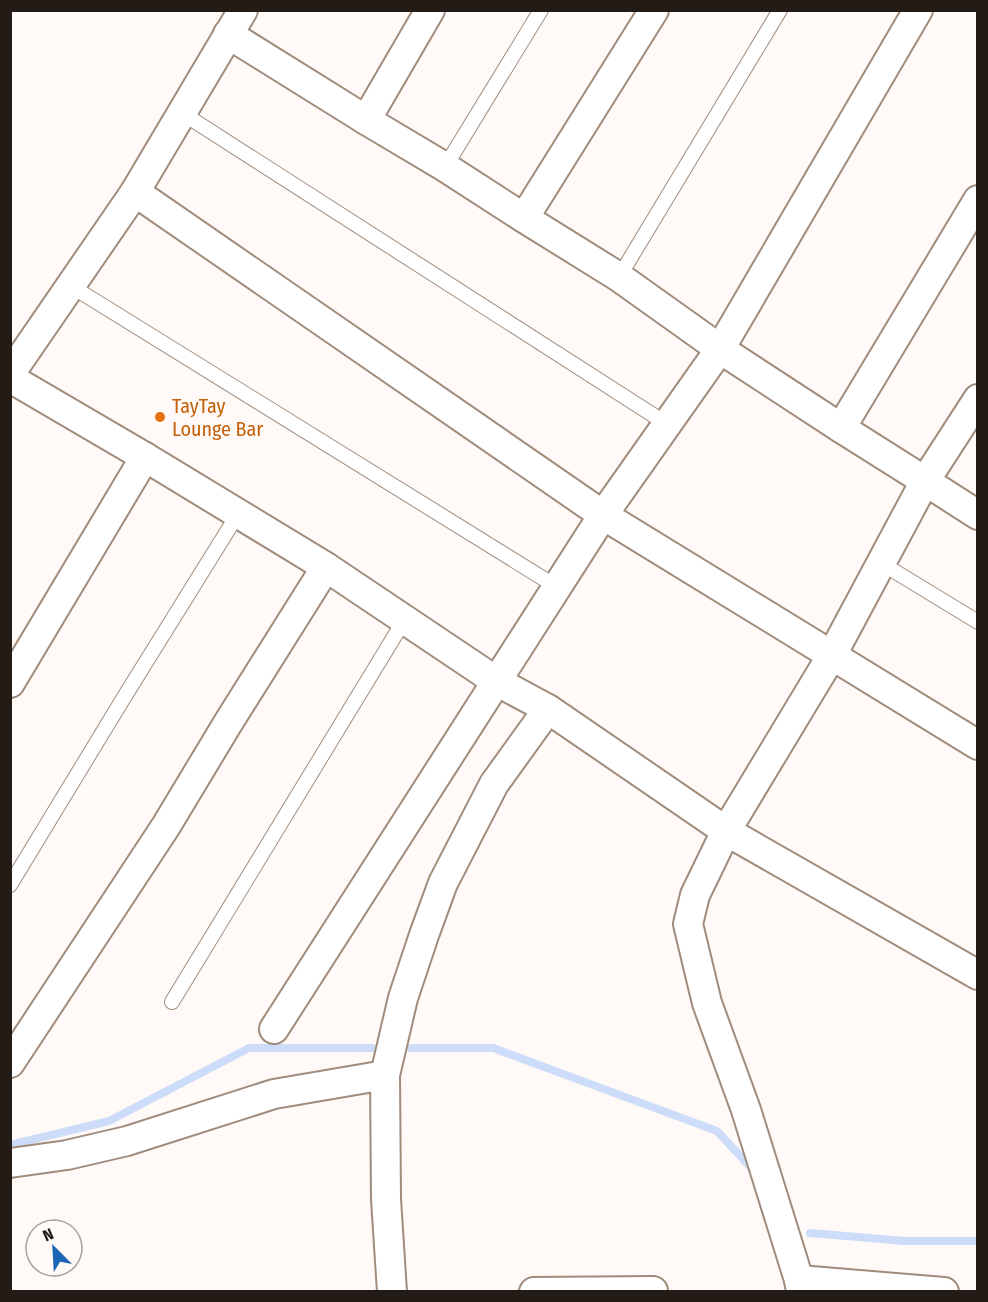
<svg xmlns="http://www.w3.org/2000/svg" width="988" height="1302" viewBox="0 0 988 1302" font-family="'Fira Sans Condensed',sans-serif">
  <rect width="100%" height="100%" fill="#fffaf7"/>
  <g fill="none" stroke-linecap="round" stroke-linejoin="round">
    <g stroke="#cdddf9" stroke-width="8">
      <polyline points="411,1048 493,1048 717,1131 755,1172"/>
      <polyline points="10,1145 109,1121 249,1048 372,1048"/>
      <polyline points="810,1233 905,1241 978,1241"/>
    </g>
    <defs>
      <g id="service">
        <polyline points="182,113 667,424"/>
        <polyline points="445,167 541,10"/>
        <polyline points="619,277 780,10"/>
        <polyline points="71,286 557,587"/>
        <polyline points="881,563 978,622"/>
        <polyline points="10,885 123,699 238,514"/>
        <polyline points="172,1002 405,619"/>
      </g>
      <g id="minor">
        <polyline points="228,34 366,120 445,167 524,218 619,277 720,349 841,428 925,481 978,515"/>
        <polyline points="366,120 430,10"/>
        <polyline points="135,192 603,515 978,745"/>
        <polyline points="524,218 654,10"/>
        <polyline points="10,374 135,192 243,10"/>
        <polyline points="10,378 145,457 326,567 496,681 548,709 726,831 978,975"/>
        <polyline points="841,428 978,200"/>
        <polyline points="10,683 145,457"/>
        <polyline points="274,1029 603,515 720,349 918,10"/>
        <polyline points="10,1063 166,826 228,723 326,567"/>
        <polyline points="10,1163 67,1155 127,1141 274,1094 385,1075"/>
        <polyline points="799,1280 944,1292"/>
        <polyline points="392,1292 386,1199 385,1075 403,998 424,935 443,883 494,784 548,709"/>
        <polyline points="534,1292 653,1291"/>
        <polyline points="801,1292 799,1280 746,1110 707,1003 688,924 695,895 726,831 832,655 925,481 978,399"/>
      </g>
    </defs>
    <use href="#service" stroke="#a08c7d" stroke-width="16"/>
    <use href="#minor" stroke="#a08c7d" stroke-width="32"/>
    <use href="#service" stroke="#fff" stroke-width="14"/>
    <use href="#minor" stroke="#fff" stroke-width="28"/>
  </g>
  <circle fill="#e8710a" stroke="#fffaf7" stroke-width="2" cx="160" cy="417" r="6"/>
  <g text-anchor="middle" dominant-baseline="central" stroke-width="4.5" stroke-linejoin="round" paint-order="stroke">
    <g font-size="20" fill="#c56008" stroke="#fffaf7" text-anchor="start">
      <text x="172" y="406">TayTay<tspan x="172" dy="23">Lounge Bar</tspan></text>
    </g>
  </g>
  <rect width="988" height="1302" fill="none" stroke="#231c16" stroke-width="24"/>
  <g transform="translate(54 1248) rotate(336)"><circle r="28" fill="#fffaf7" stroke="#a7a19d" stroke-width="1.5"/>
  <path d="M0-4.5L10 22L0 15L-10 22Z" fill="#1c65b5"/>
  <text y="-9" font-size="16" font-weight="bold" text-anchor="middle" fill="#231c16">N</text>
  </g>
</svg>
